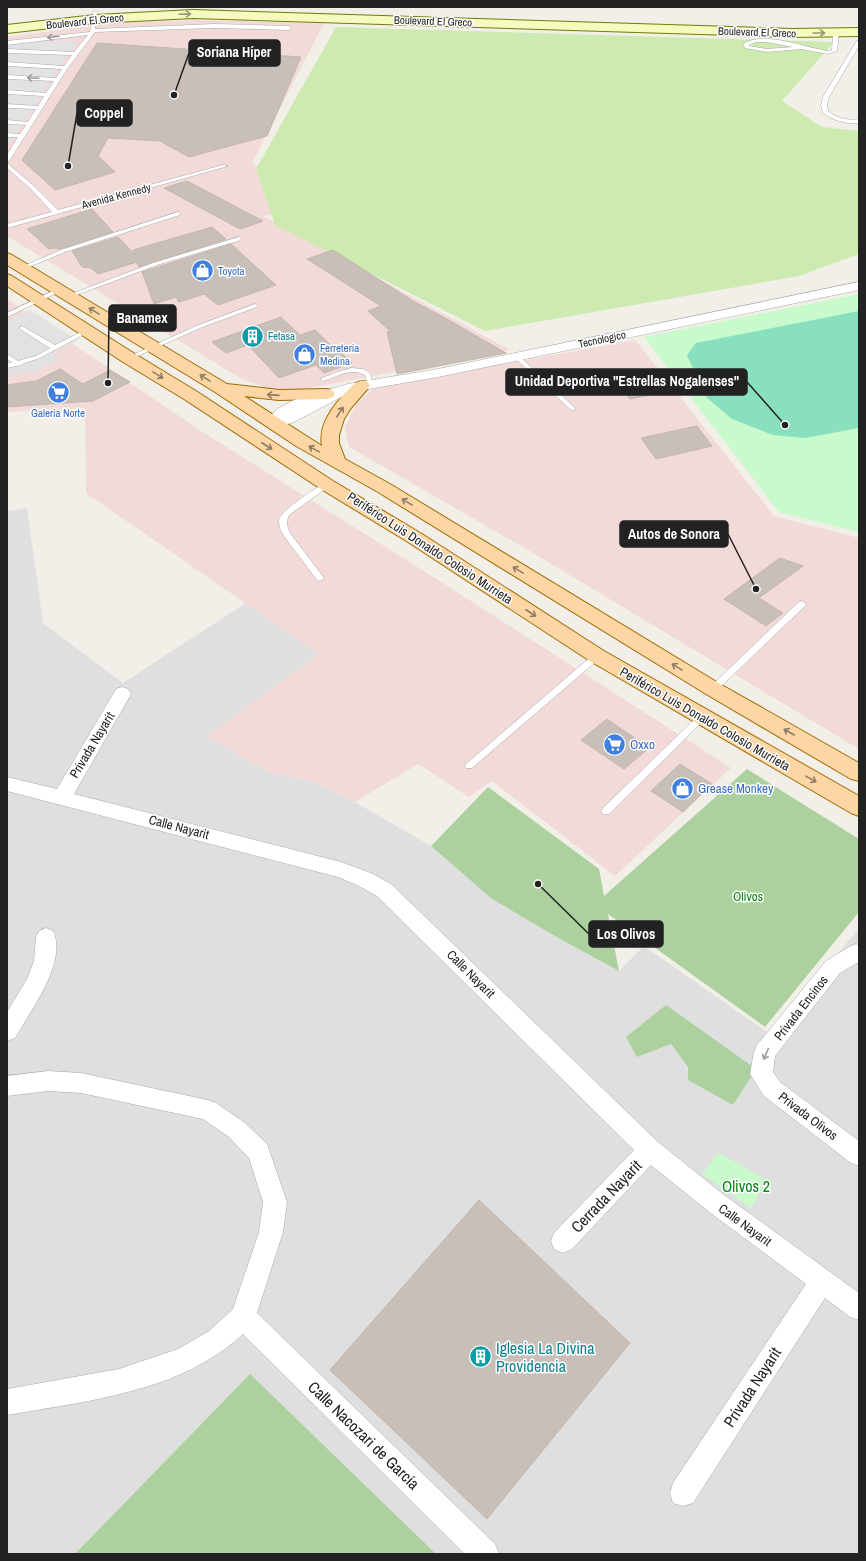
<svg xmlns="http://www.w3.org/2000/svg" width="866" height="1561" viewBox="0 0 866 1561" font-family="'Archivo Narrow',sans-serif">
  <rect width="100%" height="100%" fill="#f2efe9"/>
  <polygon fill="#e0dfdf" points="27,508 43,623 123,683 246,603 320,654 208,737 269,772 311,781 355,802 431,846 492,899 560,939 619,971 644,946 771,1035 859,928 859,1554 7,1554 7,510 11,511"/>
  <g fill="#f2dad9">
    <polygon points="192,20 324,23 252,163 321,206 263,216 510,350 299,390 272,390 240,378 7,236 7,37 112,23"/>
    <polygon points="7,299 201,431 435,578 731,768 615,876 492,781 469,797 418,764 355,802 311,781 269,772 207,737 319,654 86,493 85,408 7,412"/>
    <polygon points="635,340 774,516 859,538 859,749 528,550 349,447 345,427 357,403 374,388"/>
  </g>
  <polygon fill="#cdebb0" points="336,27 834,42 782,101 822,127 859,131 859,254 799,276 485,331 275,225 256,169"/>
  <g fill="#add19e">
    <polygon points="747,769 859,839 859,912 765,1027 608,914 619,971 560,939 492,899 431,846 488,787 599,869 604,896"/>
    <polygon points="666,1005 756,1069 733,1105 688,1080 688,1067 671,1044 637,1057 626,1037"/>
    <polygon points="250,1374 436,1554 75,1554"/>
  </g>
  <g fill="#c8facc">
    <polygon points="859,294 859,532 779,512 644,337"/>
    <polygon points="719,1153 767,1180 751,1208 702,1174"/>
  </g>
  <polygon fill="#88e0be" points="859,311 859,428 805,438 773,435 732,419 706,397 687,355 696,343"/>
  <g fill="#e2e2e2">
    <polygon points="40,41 77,42 7,146 7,45"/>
    <polygon points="30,310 77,340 53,353 60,358 35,372 7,375 7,321"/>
  </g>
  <g fill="#c7bfb8" stroke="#c4b6ab">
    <polygon points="97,43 301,57 267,136 189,157 160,141 108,138 98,156 115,172 55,190 22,160"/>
    <polygon points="187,181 263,221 240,229 164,188"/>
    <polygon points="92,209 113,232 60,249 54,248 49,249 27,229"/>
    <polygon points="212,227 226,239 139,267 137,262 98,274 91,268 82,267 72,251 118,237 135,255 133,250"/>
    <polygon points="231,244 276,285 218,305 204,294 179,302 176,297 154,304 142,272"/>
    <polygon points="333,250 413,301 447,319 506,353 397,374 387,332 390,331 368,311 381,306 307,259"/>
    <polygon points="281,317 300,335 315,330 336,350 338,350 352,363 324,373 316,365 279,378 248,345 226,353 212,342"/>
    <polygon points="60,369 83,384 110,370 130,382 93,401 7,407 7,385 36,381"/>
    <polygon points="651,370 668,391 630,399 614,377"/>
    <polygon points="697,426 712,446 656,459 641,438"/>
    <polygon points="780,558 803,566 759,598 783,613 766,626 724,599"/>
    <polygon points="607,719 649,748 624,769 581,740"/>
    <polygon points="680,764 712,784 683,812 651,791"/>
    <polygon points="479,1200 630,1343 487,1519 330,1370"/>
  </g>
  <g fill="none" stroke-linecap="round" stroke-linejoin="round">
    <defs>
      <g id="service">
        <polygon points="95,11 97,12 95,29 214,24 289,26 292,28 289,30 214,28 95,32 67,69 10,160 7,162 7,155 18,137 7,137 7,133 20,134 26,125 7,124 7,120 28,122 36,109 7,108 7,104 38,106 44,96 7,94 7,90 46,93 54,81 7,79 7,75 56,78 62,69 7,66 7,62 64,66 72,55 7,53 7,49 74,52 88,35 7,45 7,41 90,32 93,12"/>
        <path d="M836 31 839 33 837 51 828 54 801 49 767 52 745 48 743 44C764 30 805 48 828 51L832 50 833 33ZM756 42H767L793 47 767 49 749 46V45Z"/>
        <path d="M859 40V46L829 97 827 105 828 111C837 118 847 121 859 119V123C846 124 834 121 823 113L821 105 823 97 856 42Z"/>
        <polygon points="7,163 35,187 58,210 223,165 228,166 7,228 7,224 52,212 31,189 7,168"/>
        <polygon points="178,212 180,213 180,215 65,252 24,269 19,268 61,250"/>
        <polygon points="239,237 242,239 241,240 157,265 71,297 66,296 153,263"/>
        <polygon points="59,288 62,290 61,291 7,317 7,313"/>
        <polygon points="255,304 258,306 257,307 200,328 131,359 127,359 126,358 196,326"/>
        <polygon points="22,326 55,345 85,330 89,330 90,331 40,358 22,364 21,365 7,368 7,364 12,362 7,359 7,354 18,361 36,356 50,348 20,329 20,327"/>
        <polygon points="516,354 518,355 575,408 575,410 571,410 514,357 513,356"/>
        <path d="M351 368 363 369 370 373 373 384 372 385H368L365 375C351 367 336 377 323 381L320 379 337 372Z"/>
        <path d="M324 483H327L331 485 289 515C286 521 287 527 290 533L324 578 320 581 317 580 284 536C281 531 279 527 279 521 280 510 314 490 324 483Z"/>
        <polygon points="802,601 806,604 805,606 716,691 710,691 709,689 710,687 799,602"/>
        <polygon points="597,653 600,654 601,656 600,658 472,768 466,768 465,766 466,764 594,654"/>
        <polygon points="701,715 705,718 704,720 609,814 603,814 601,811 603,808 698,716"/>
      </g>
      <g id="minor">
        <polygon points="859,282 859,290 438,377 351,392 292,423 273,427 268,425 265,422 277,409 294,400 348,384 438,369"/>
        <polygon points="122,687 128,689 131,694 74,794 341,862 371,873 391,884 658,1142 724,1195 859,1293 859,1320 850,1317 825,1298 693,1503 683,1506 673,1503 670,1493 673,1483 806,1284 708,1211 651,1165 572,1249 563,1253 554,1249 551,1241 554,1233 634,1150 377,896 357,885 338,877 7,791 7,777 57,789 116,689"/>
        <path d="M46 928 53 931C68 961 30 1012 15 1038L7 1041V1012L27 979 34 961 36 937 39 931Z"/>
        <polygon points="856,944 859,945 859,964 857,963 840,973 775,1056 773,1072 780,1082 859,1141 859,1166 851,1163 764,1096 750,1074 754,1052 757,1045 826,961 849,947"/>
        <path d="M48 1071 81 1073 208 1100 216 1103 245 1123 267 1144 287 1202 283 1232 257 1313 495 1544 499 1554H465L243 1334C181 1392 87 1401 7 1415V1389L119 1369 178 1349 209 1331 233 1309 259 1232 263 1202 249 1158 229 1137 203 1119 81 1093 48 1091 7 1096V1076Z"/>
      </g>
      <polygon id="secondary" points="193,10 792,29 859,28 859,36 792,37 193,18 95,23 7,33 7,25 95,15"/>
      <g id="primary">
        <path d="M7 253 12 255 227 384 279 390 326 389 332 390 335 394 332 398 326 399 279 400 244 396 322 446C318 425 333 406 347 391 350 389 353 384 356 383 360 380 364 381 368 382L370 386 351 408 344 419 339 435V443L345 459 390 484 720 684 859 763V781L851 779 706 694 378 492 296 446 215 392 7 265Z"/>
        <polygon points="7,274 12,276 135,354 196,391 333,481 422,534 604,651 859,796 859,816 851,813 590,661 408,542 321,489 184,399 123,362 7,286"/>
      </g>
    </defs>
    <use href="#service" stroke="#a9a9a9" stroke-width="1"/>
    <use href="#minor" stroke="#a9a9a9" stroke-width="1"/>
    <use href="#secondary" stroke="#707d05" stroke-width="2"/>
    <use href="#primary" stroke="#a06b00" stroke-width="2"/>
    <use href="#service" fill="#fff" fill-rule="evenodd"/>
    <use href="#minor" fill="#fff" fill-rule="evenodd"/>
    <use href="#secondary" fill="#f7fabf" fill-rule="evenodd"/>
    <use href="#primary" fill="#fcd6a4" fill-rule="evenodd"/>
  </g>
  <defs><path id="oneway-shaft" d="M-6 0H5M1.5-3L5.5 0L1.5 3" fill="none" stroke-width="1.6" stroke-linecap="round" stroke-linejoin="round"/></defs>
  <g stroke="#979978">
    <use href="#oneway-shaft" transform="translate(185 14) rotate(-2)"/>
    <use href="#oneway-shaft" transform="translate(819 33)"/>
  </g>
  <g stroke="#9c9c9c">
    <use href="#oneway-shaft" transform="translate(53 37) rotate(173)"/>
    <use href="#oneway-shaft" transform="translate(33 78) rotate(-177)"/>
    <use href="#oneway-shaft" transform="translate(766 1054) rotate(113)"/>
  </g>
  <g stroke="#8f7c63">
    <use href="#oneway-shaft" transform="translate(94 311) rotate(-149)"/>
    <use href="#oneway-shaft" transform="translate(158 375) rotate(31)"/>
    <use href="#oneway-shaft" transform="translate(205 378) rotate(-149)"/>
    <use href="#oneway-shaft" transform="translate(273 395) rotate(-176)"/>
    <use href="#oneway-shaft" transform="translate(340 412) rotate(-57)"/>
    <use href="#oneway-shaft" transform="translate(267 446) rotate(33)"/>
    <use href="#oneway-shaft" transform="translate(314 449) rotate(-151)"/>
    <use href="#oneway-shaft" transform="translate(407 502) rotate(-149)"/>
    <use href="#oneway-shaft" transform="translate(518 570) rotate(-149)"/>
    <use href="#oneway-shaft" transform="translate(531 613) rotate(33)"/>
    <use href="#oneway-shaft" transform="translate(677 667) rotate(-149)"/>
    <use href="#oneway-shaft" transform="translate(789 732) rotate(-150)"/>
    <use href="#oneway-shaft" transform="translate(811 779) rotate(29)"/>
  </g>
  <defs>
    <symbol id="shop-disc" viewBox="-11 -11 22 22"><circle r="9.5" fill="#3f7fe0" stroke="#fff"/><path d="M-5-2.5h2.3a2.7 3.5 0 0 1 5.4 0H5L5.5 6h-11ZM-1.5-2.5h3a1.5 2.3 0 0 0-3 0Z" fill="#fff"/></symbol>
    <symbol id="building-disc" viewBox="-11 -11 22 22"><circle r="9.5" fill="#0f9aa8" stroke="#fff"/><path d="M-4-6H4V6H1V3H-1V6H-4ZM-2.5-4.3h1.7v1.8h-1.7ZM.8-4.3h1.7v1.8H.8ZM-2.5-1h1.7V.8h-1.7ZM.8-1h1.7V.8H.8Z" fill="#fff"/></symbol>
    <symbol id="supermarket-disc" viewBox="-11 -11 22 22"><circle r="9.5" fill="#3f7fe0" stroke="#fff"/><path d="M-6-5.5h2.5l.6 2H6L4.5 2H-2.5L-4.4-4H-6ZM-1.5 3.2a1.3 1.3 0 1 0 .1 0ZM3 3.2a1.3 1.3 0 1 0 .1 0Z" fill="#fff"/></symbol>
  </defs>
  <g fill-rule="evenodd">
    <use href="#shop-disc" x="190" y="258" width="25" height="25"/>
    <use href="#building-disc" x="240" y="324" width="25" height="25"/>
    <use href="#shop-disc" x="292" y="342" width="25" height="25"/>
    <use href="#supermarket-disc" x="46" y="380" width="25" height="25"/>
    <use href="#supermarket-disc" x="602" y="732" width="25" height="25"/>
    <use href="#shop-disc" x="670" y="776" width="25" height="25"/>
    <use href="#building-disc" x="468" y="1344" width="25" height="25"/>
  </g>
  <g text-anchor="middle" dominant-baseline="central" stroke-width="3" stroke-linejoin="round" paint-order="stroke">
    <g font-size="11" fill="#222" stroke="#fff">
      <text transform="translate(85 21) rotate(-6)">Boulevard El Greco</text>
      <text transform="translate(433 21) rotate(2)">Boulevard El Greco</text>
      <text transform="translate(757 32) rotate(2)">Boulevard El Greco</text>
      <text transform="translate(116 196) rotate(-15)">Avenida Kennedy</text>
      <text transform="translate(602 339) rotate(-12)">Tecnologico</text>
    </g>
    <g font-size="11" fill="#366cbe" stroke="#fff" text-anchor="start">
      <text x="218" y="271">Toyota</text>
      <text x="320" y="348">Ferreteria<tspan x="320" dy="13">Medina</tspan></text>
      <text x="58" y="413" text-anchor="middle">Galeria Norte</text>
    </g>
    <g font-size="11" fill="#0d838f" stroke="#fff" text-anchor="start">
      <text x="268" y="336">Fetasa</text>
    </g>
    <g font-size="13" fill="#222" stroke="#fff">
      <text transform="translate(430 548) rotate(33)">Periférico Luis Donaldo Colosio Murrieta</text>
      <text transform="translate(705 719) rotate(30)">Periférico Luis Donaldo Colosio Murrieta</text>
      <text transform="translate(92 745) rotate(-59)">Privada Nayarit</text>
      <text transform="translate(179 827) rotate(15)">Calle Nayarit</text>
      <text transform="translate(471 974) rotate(45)">Calle Nayarit</text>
      <text transform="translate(801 1008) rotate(-52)">Privada Encinos</text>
      <text transform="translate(808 1116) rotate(37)">Privada Olivos</text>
      <text transform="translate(745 1225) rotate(36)">Calle Nayarit</text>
    </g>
    <g font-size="13" fill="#366cbe" stroke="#fff" text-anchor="start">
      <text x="630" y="744">Oxxo</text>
      <text x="698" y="788">Grease Monkey</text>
    </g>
    <g font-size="13" fill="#0c8416" stroke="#fff">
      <text x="748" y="896">Olivos</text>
    </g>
    <g font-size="16" fill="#0c8416" stroke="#fff">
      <text x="746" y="1186">Olivos 2</text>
    </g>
    <g font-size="16" fill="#222" stroke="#fff">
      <text transform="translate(606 1196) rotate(-46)">Cerrada Nayarit</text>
      <text transform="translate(752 1387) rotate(-57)">Privada Nayarit</text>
      <text transform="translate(364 1435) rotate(44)">Calle Nacozari de García</text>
    </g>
    <g font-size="16" fill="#0d838f" stroke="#fff" text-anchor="start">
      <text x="496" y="1348">Iglesia La Divina<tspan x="496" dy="18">Providencia</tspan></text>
    </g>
  </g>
  <path fill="none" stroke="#222" stroke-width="1.5" d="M174 95L189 53M68 166L77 113M108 383L109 318M785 425L747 382M756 589L728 534M538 884L589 934"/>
  <g fill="#222" stroke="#fff" stroke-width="1.5">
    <circle cx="174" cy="95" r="4"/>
    <circle cx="68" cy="166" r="4"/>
    <circle cx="108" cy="383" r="4"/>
    <circle cx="785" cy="425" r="4"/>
    <circle cx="756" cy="589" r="4"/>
    <circle cx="538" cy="884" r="4"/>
  </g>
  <g fill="#222" stroke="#222" stroke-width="1.5">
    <rect x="189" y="40" width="91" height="26" rx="4"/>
    <rect x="77" y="100" width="55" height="26" rx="4"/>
    <rect x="109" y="305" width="67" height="26" rx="4"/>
    <rect x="506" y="369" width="241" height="26" rx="4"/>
    <rect x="620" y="521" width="108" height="26" rx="4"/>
    <rect x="589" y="921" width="74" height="26" rx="4"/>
  </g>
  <g font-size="14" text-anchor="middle" font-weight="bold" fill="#fff">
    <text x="234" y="57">Soriana Híper</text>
    <text x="104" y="118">Coppel</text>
    <text x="142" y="323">Banamex</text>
    <text x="627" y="386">Unidad Deportiva "Estrellas Nogalenses"</text>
    <text x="674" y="539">Autos de Sonora</text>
    <text x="626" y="939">Los Olivos</text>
  </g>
  <rect width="866" height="1561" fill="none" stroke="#222222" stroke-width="16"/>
</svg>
